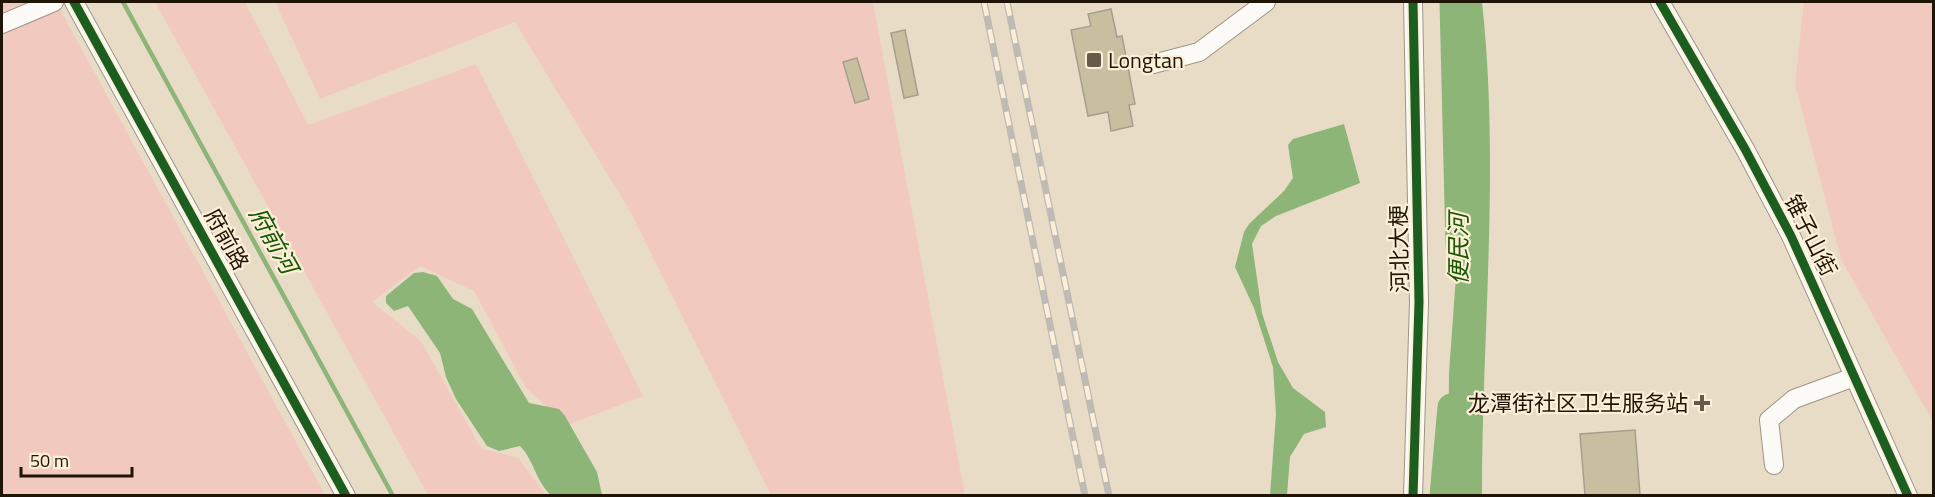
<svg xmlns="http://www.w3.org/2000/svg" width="1935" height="497" viewBox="0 0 1935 497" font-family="'Titillium Web','Noto Sans SC',sans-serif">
  <rect width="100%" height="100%" fill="#e9dcc7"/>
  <g fill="#f2c9bf">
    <polygon points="2,2 56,2 325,495 2,495"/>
    <polygon points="155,2 245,2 308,125 476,64 643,396 568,425 526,388 474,291 420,266 372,302 421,341 481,448 518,458 546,495 428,495"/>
    <polygon points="275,2 873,2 965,495 771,495 631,213 515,22 320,99"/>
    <polygon points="1804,2 1933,2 1933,422 1841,259 1795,84"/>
  </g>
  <g fill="#8cb577">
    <path d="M1448 2H1482C1500 166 1482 331 1482 495H1448L1449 373 1458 248V139Z"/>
    <polygon points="1344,124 1360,183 1276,216 1261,226 1252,244 1262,313 1278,362 1293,388 1325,412 1326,427 1304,434 1290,457 1287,495 1270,495 1276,414 1273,367 1254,308 1235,267 1244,232 1249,224 1284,191 1293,178 1288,145 1293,139"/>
    <path d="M423 272 437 276 453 299 472 309 529 403 559 409 565 416 597 472 602 495H551C536 482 534 460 520 446L499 451 487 446 456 399 446 377 440 353 408 306 394 311 386 303V296L414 273Z"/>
  </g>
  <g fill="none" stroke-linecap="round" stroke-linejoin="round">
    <polyline stroke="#8cb577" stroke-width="4.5" points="123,2 393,496"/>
    <g stroke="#8cb577" stroke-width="27">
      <polyline points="1453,2 1459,246"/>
      <polyline points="1443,496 1451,407"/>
    </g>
  </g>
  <g fill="#c8bfa1" stroke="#a69f8e" stroke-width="1.5">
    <polygon points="1111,9 1117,37 1122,36 1135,104 1129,105 1133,126 1111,131 1108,112 1088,116 1071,30 1091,26 1088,14"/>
    <polygon points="905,30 918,95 904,98 891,33"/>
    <polygon points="857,58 869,99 855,103 843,62"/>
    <polygon points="1635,430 1640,495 1585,495 1580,434"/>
  </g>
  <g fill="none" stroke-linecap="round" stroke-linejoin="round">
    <defs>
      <g id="minor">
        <polyline points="74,2 346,496"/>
        <polyline points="1660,2 1745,149 1791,236 1908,496"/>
        <polyline points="2,24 54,2"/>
        <polyline points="1153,64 1199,52 1266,2"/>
        <polyline points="1774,465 1769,420 1794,399 1854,377"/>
        <polyline points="1413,496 1419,302 1413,2"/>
      </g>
    </defs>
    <use href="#minor" stroke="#9e9484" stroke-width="20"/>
    <use href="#minor" stroke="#fcfaf7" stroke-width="18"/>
    <defs>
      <g id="rail">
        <polyline points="984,2 1085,496"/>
        <polyline points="1007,2 1109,496"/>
      </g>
    </defs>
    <use href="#rail" stroke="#bebab4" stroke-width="7"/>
    <use href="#rail" stroke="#fdefd7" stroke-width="4.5" stroke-dasharray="14" stroke-linecap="butt"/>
    <defs>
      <g id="cycleway">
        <polyline points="74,2 346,496"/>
        <polyline points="1660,2 1745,149 1791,236 1908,496"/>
        <polyline points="1413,496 1419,302 1413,2"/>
      </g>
    </defs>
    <use href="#cycleway" stroke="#fdefd7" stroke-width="13"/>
    <use href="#cycleway" stroke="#1b5e20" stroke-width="9"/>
  </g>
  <g fill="#655b4a" stroke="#fdefd7" stroke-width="2">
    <rect x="1086" y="52" width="16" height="16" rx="3"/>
    <path d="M1699 394h6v6h6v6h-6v6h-6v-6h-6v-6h6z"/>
  </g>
  <g text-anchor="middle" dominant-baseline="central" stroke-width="4.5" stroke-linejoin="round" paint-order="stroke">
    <g font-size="22" fill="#1e1507" stroke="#fdefd7" text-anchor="start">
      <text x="1108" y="60">Longtan</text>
      <text x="1688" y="403" text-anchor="end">龙潭街社区卫生服务站</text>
    </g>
    <g font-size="22" fill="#1e1507" stroke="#fdefd7">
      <text transform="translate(1811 235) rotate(63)">锥子山街</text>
      <text transform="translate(227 239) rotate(61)">府前路</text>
      <text transform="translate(1399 249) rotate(-91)">河北大梗</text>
    </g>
    <g font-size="24" font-style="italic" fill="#185803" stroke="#fdefd7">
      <text transform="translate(274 240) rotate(61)">府前河</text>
      <text transform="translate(1458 249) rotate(-90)">便民河</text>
    </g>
  </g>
  <rect width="1935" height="497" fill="none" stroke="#1e1507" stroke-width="6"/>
  <path d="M21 467v9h111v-9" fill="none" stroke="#1e1507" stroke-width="3"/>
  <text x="30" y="467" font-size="18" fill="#1e1507" stroke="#fdefd7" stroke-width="4.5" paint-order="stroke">50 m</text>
</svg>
